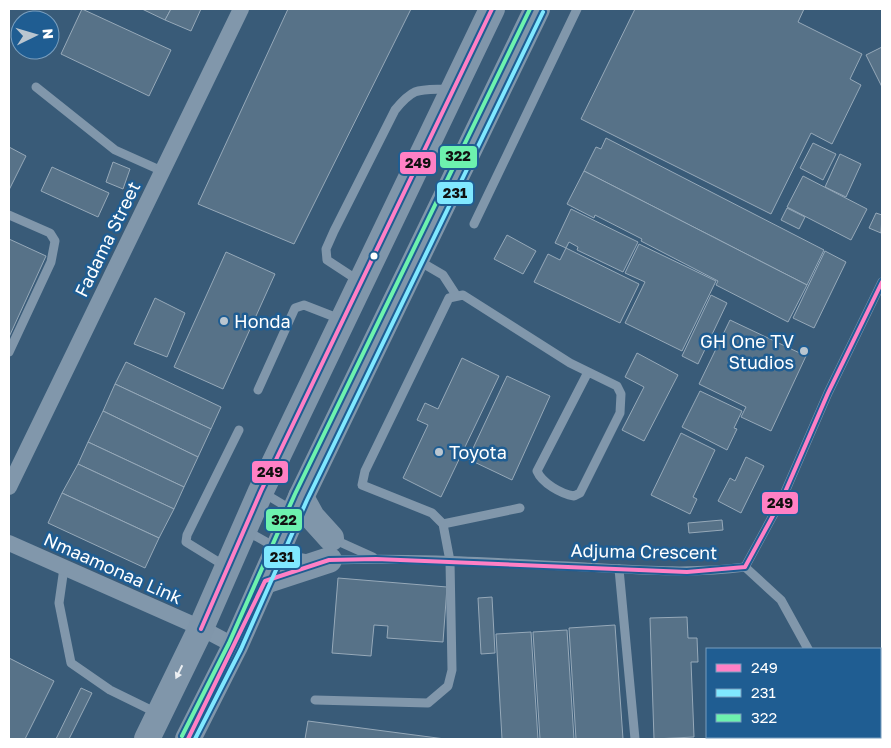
<svg xmlns="http://www.w3.org/2000/svg" width="891" height="748" viewBox="0 0 891 748" font-family="'Golos Text',sans-serif">
  <rect width="100%" height="100%" fill="#395b78"/>
  <g fill="#577288" stroke="#96a9b9">
    <polygon points="82,9 171,50 149,96 61,54"/>
    <polygon points="142,9 171,9 165,20"/>
    <polygon points="171,9 201,9 191,31 165,20"/>
    <polygon points="288,9 411,9 294,244 198,204"/>
    <polygon points="635,9 804,9 798,22 862,54 850,79 861,85 832,144 811,133 771,214 581,119"/>
    <polygon points="882,47 882,87 866,55"/>
    <polygon points="606,138 824,250 807,285 584,171 596,147 601,149"/>
    <polygon points="813,143 836,154 823,180 800,168"/>
    <polygon points="9,147 26,156 9,190"/>
    <polygon points="840,154 861,164 846,197 825,187"/>
    <polygon points="113,162 130,169 123,189 106,182"/>
    <polygon points="52,167 109,193 98,217 41,191"/>
    <polygon points="584,171 807,285 788,322 716,285 718,281 641,241 642,239 595,215 594,218 567,204"/>
    <polygon points="803,176 867,209 851,240 787,207"/>
    <polygon points="787,208 805,217 799,229 781,220"/>
    <polygon points="571,209 638,242 623,272 577,250 578,247 569,242 566,248 555,243"/>
    <polygon points="876,213 882,215 881,233 869,228"/>
    <polygon points="507,235 536,251 523,274 494,259"/>
    <polygon points="9,239 46,256 9,337"/>
    <polygon points="639,244 716,281 682,351 625,323 645,282 625,273"/>
    <polygon points="566,248 639,284 620,323 534,282 548,254 560,260"/>
    <polygon points="825,251 846,262 814,328 793,318"/>
    <polygon points="226,252 275,274 223,389 174,367"/>
    <polygon points="711,295 727,303 698,364 682,356"/>
    <polygon points="155,298 185,313 167,357 134,344"/>
    <polygon points="730,320 806,356 771,431 741,417 746,407 699,384"/>
    <polygon points="637,353 678,375 644,441 622,430 644,387 625,377"/>
    <polygon points="462,358 499,376 441,497 403,478 428,425 417,420 425,403 438,409"/>
    <polygon points="126,362 221,407 211,429 115,384"/>
    <polygon points="507,376 550,396 512,480 468,459"/>
    <polygon points="115,384 211,429 198,457 103,411"/>
    <polygon points="700,391 742,411 734,428 737,429 727,450 682,427"/>
    <polygon points="103,411 198,457 184,487 88,442"/>
    <polygon points="681,433 715,450 693,497 697,499 690,514 651,495"/>
    <polygon points="88,442 184,487 174,509 78,464"/>
    <polygon points="746,457 764,466 741,513 718,501 730,478 735,481"/>
    <polygon points="78,464 174,509 159,538 62,493"/>
    <polygon points="62,493 159,538 145,568 48,523"/>
    <polygon points="722,520 723,530 689,533 688,523"/>
    <polygon points="338,578 447,587 443,642 387,638 388,626 374,625 371,656 332,653"/>
    <polygon points="492,597 495,653 481,654 478,598"/>
    <polygon points="687,617 688,638 697,638 698,662 691,662 694,737 654,739 650,618"/>
    <polygon points="615,625 623,739 576,739 569,628"/>
    <polygon points="567,630 574,739 540,739 533,632"/>
    <polygon points="531,632 538,739 502,739 496,634"/>
    <polygon points="9,658 54,681 25,739 9,739"/>
    <polygon points="81,688 92,693 69,739 56,739"/>
    <polygon points="308,721 445,739 305,739"/>
  </g>
  <g fill="none" stroke-linecap="round" stroke-linejoin="round">
    <g stroke="#8197ab" stroke-width="9">
      <polyline points="36,87 115,150 162,171"/>
      <polyline points="9,215 50,233 55,241 51,262 9,352"/>
      <polyline points="474,224 577,9"/>
      <polyline points="419,261 443,275 456,295"/>
      <path d="M359 281 327 260 326 249 334 231 395 110C415 86 419 90 449 89"/>
      <polyline points="258,390 295,308 304,305 340,319"/>
      <polyline points="262,492 292,510"/>
      <polyline points="443,524 520,508"/>
      <polyline points="245,530 291,556 308,559"/>
      <polyline points="333,539 373,557"/>
      <path d="M331 560C416 557 501 563 585 567 639 570 692 574 745 567"/>
      <polyline points="225,566 186,542 187,535 239,430"/>
      <polyline points="745,567 782,499 828,393 882,282"/>
      <polyline points="745,567 781,600 808,649"/>
      <polyline points="64,568 59,603 71,663 110,690 157,713"/>
      <polyline points="619,569 635,739"/>
      <path d="M315 700 428 703 448 686 452 670 450 561 443 524 432 513 362 485 365 471 449 298 463 295 570 363 617 386 621 394 620 413 580 493 574 496C561 494 542 483 537 471L588 372"/>
      <polyline points="854,737 856,739"/>
    </g>
    <g stroke="#8197ab" stroke-width="16">
      <polyline points="9,487 241,9"/>
      <polyline points="9,543 201,628 235,646"/>
    </g>
    <g stroke="#8096aa" stroke-width="26">
      <polyline points="301,497 312,517 331,538"/>
      <polyline points="265,581 329,560"/>
      <polyline points="147,739 201,628 261,491 492,9"/>
      <polyline points="188,739 235,646 301,497 537,9"/>
    </g>
    <defs>
      <g id="bus-1">
        <polyline points="201,629 261,491 492,9"/>
        <polyline points="188,739 265,581 329,560 376,559 687,572 745,567 782,499 828,393 882,282"/>
      </g>
      <polyline id="bus-2" points="195,739 241,649 307,500 543,12"/>
      <polyline id="bus-3" points="182,736 229,643 295,494 530,9"/>
    </defs>
    <use href="#bus-1" stroke="#1f5d92" stroke-width="8"/>
    <use href="#bus-2" stroke="#1f5d92" stroke-width="8"/>
    <use href="#bus-3" stroke="#1f5d92" stroke-width="8"/>
    <use href="#bus-1" stroke="#ff80c5" stroke-width="4"/>
    <use href="#bus-2" stroke="#80e8ff" stroke-width="4"/>
    <use href="#bus-3" stroke="#6df2ae" stroke-width="4"/>
  </g>
  <defs><path id="oneway-solid" d="M-6-.8H1V-3.2L6.5 0L1 3.2V.8H-6Z" transform="scale(1.25)"/></defs>
  <use fill="#eceff2" href="#oneway-solid" transform="translate(179 672) rotate(116)"/>
  <circle fill="#fff" stroke="#1f5d92" stroke-width="2" cx="374" cy="256" r="4.5"/>
  <g fill="#bac6d0" stroke="#1f5d92" stroke-width="2">
    <circle cx="224" cy="321" r="5"/>
    <circle cx="804" cy="351" r="5"/>
    <circle cx="439" cy="452" r="5"/>
  </g>
  <g text-anchor="middle" dominant-baseline="central" stroke-width="5" stroke-linejoin="round" paint-order="stroke">
    <g font-size="18" fill="#fff" stroke="#1f5d92">
      <text transform="translate(107 239) rotate(-64)">Fadama Street</text>
      <text transform="translate(644 551) rotate(1)">Adjuma Crescent</text>
      <text transform="translate(113 568) rotate(24)">Nmaamonaa Link</text>
    </g>
    <g font-size="18" fill="#fff" stroke="#1f5d92" text-anchor="start">
      <text x="234" y="321">Honda</text>
      <text x="794" y="341" text-anchor="end">GH One TV<tspan x="794" dy="21">Studios</tspan></text>
      <text x="449" y="452">Toyota</text>
    </g>
  </g>
  <g stroke="#1f5d92" stroke-width="2">
    <rect x="439" y="145" width="39" height="24" rx="5" fill="#6df2ae"/>
    <rect x="399" y="151" width="38" height="24" rx="5" fill="#ff80c5"/>
    <rect x="436" y="181" width="38" height="24" rx="5" fill="#80e8ff"/>
    <rect x="251" y="460" width="38" height="24" rx="5" fill="#ff80c5"/>
    <rect x="761" y="491" width="38" height="24" rx="5" fill="#ff80c5"/>
    <rect x="265" y="508" width="38" height="24" rx="5" fill="#6df2ae"/>
    <rect x="263" y="545" width="38" height="24" rx="5" fill="#80e8ff"/>
  </g>
  <g font-size="14" text-anchor="middle" font-weight="bold" fill="#111">
    <text x="458" y="161">322</text>
    <text x="418" y="168">249</text>
    <text x="455" y="198">231</text>
    <text x="270" y="477">249</text>
    <text x="780" y="508">249</text>
    <text x="284" y="525">322</text>
    <text x="282" y="562">231</text>
  </g>
  <rect width="891" height="748" fill="none" stroke="#ffffff" stroke-width="20"/>
  <rect x="706" y="648" width="175" height="90" fill="#1f5d92" stroke="#799ebe"/>
  <rect x="716" y="664" width="25" height="8" fill="#ff80c5" stroke="#799ebe"/>
  <text x="751" y="673" font-size="15" fill="#ffffff">249</text>
  <rect x="716" y="689" width="25" height="8" fill="#80e8ff" stroke="#799ebe"/>
  <text x="751" y="698" font-size="15" fill="#ffffff">231</text>
  <rect x="716" y="714" width="25" height="8" fill="#6df2ae" stroke="#799ebe"/>
  <text x="751" y="723" font-size="15" fill="#ffffff">322</text>
  <g transform="translate(35 35) rotate(85)"><circle r="24" fill="#1f5d92" stroke="#799ebe"/>
  <path d="M0-4L9 19L0 12L-9 19Z" fill="#bac6d0"/>
  <text y="-8" font-size="14" font-weight="bold" text-anchor="middle" fill="#ffffff">N</text>
  </g>
</svg>
